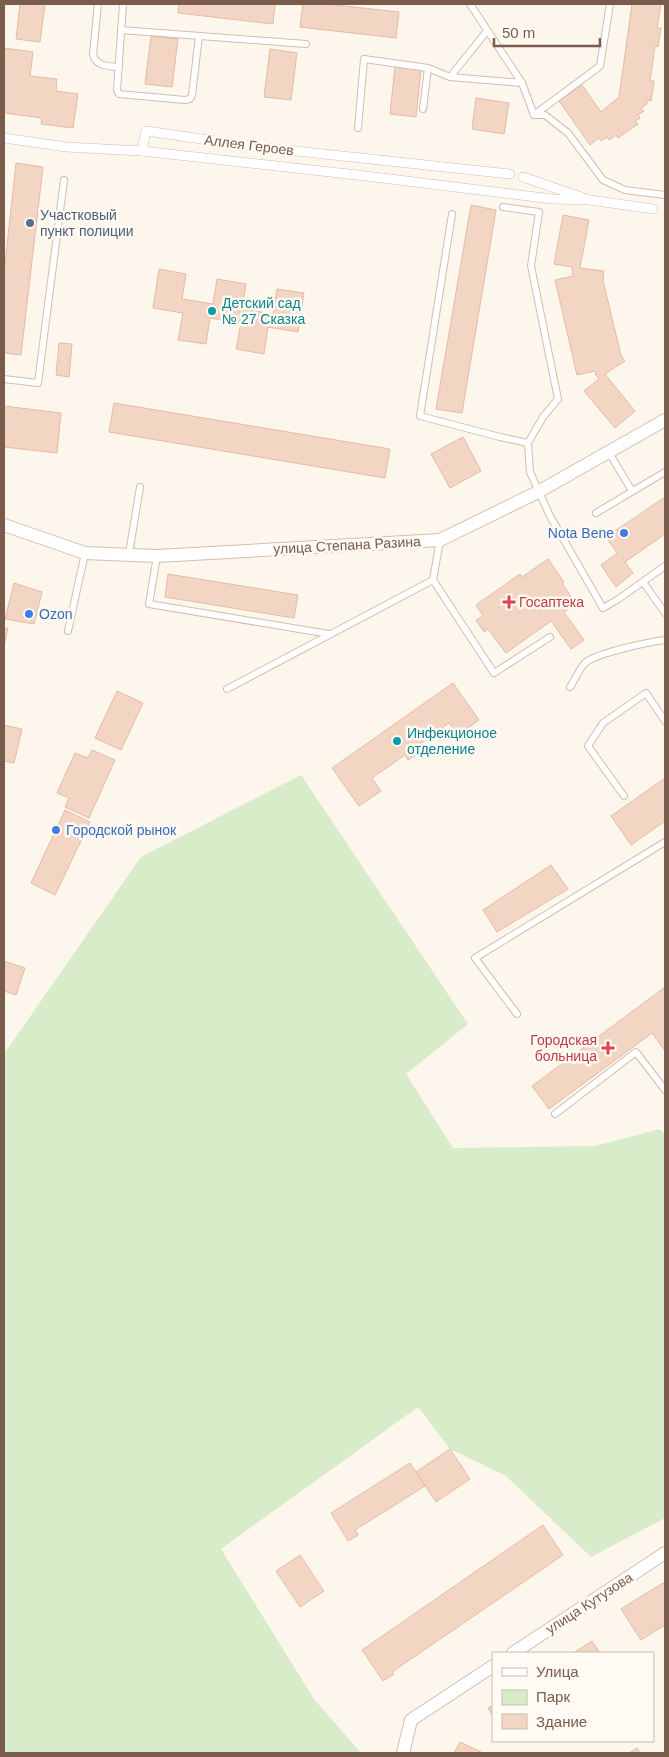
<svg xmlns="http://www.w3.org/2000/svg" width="669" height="1757" viewBox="0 0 669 1757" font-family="Arial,sans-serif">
  <rect width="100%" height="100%" fill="#fdf6ec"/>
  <polygon fill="#d8ecc9" points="301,775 468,1024 406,1074 453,1148 595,1146 660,1129 665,1135 665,1518 591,1557 506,1476 450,1449 418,1407 221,1549 314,1699 361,1753 4,1753 4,1054 141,857"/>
  <g fill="#f3d5c3" stroke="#e6bba3">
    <polygon points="20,4 45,4 40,42 16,39"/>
    <polygon points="179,4 275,4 273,24 178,13"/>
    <polygon points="303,4 326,4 399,12 396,38 300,27"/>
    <polygon points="632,4 661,4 657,28 661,28 658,47 655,46 650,81 654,81 651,101 647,100 647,104 641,108 644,111 638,115 640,118 635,121 638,124 618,138 616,135 609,140 607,137 601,141 599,138 590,145 559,101 582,85 601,112 619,97"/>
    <polygon points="151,36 178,39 172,87 145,84"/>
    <polygon points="4,48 33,52 30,76 57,79 56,91 78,94 73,128 41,124 42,118 4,113"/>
    <polygon points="270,49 297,53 291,100 264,97"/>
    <polygon points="395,66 421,69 416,117 390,114"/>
    <polygon points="476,98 509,103 504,134 472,129"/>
    <polygon points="16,163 43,167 21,355 4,353 4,273"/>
    <polygon points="471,205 496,210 462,413 436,409"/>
    <polygon points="563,215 589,220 580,268 604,271 603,281 621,355 625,361 605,374 635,411 615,428 584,391 599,379 596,375 595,371 577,375 555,280 573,276 572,267 554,264"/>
    <polygon points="159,269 186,274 182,299 213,304 217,279 246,284 242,309 273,314 277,289 304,293 298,332 268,327 264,354 236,349 241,323 210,318 206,344 178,340 183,313 153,308"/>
    <polygon points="59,343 72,344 69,377 56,375"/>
    <polygon points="114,403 390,449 385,478 109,432"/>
    <polygon points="4,406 61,413 57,453 4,447"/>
    <polygon points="463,437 481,471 450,488 431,454"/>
    <polygon points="665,497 665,534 625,562 633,573 616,587 601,565 617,553 606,537"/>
    <polygon points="548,559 564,582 562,583 576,604 564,612 584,640 571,649 551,621 506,653 488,629 484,632 476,620 483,616 476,605 520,574 522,577"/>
    <polygon points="168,574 298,595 294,618 165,597"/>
    <polygon points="14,583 42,592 34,624 5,619"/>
    <polygon points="4,628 8,628 4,646"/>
    <polygon points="453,683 479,720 458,735 449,723 417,746 421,752 408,760 405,755 372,778 381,791 359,806 332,768"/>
    <polygon points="117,691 143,703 121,750 95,738"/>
    <polygon points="4,725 22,729 14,763 4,761"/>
    <polygon points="92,750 115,760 89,818 65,807 69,798 57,793 75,753 88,758"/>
    <polygon points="665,778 665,821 631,845 611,816"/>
    <polygon points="65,810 90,822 55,895 31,883"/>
    <polygon points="551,865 568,889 497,932 483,910"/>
    <polygon points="4,961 25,968 16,995 4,991"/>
    <polygon points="665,987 665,1051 652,1033 549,1109 532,1086"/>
    <polygon points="450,1449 470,1479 436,1502 416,1472"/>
    <polygon points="410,1463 425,1486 355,1530 358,1535 348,1541 331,1513"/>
    <polygon points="543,1525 563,1555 392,1672 394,1674 383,1681 362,1650"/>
    <polygon points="300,1555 324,1591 300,1607 276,1571"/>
    <polygon points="663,1583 665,1586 665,1625 641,1640 621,1609"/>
    <polygon points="592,1641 600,1653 573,1653"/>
    <polygon points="493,1705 493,1716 488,1708"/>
    <polygon points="460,1742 483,1753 454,1753"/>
    <polygon points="637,1748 640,1753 629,1753"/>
  </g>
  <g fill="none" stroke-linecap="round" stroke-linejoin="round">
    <defs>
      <g id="service">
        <path d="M98 4 93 54C96 67 108 66 119 67"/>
        <polyline points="123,4 117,90 119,94 185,100 190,99 192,95 199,36"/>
        <polyline points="470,4 522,83 534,115 545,115 568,133 603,180 625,190 665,195"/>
        <polyline points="121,30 306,44"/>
        <polyline points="450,77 487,31"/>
        <polyline points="423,109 428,68"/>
        <polyline points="534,115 600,66 610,4"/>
        <polyline points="358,128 364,59 428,68 450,77 522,83"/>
        <polyline points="503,207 539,212 531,266 558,399 543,417 528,443 530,472 550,516 603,608 617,600 665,566"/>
        <polyline points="452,214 420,416 500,437 528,443"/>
        <polyline points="4,379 38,383 64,180"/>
        <polyline points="608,451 632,491"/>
        <polyline points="596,513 665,472"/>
        <polyline points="129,554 140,487"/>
        <polyline points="157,556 149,604 329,634"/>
        <polyline points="433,580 494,673 550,637"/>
        <polyline points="643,582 665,613"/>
        <polyline points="68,631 85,553"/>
        <path d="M570 687C575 680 579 669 585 663 596 653 649 642 665 640"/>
        <polyline points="227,689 433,580 440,540"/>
        <polyline points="624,796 588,746 603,723 646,693 665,721"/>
        <polyline points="517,1014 475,958 665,842"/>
        <polyline points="555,1114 636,1052 665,1090"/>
      </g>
      <g id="pedestrian">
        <polyline points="4,138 66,147 142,151 146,131 250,146 510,174"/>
        <polyline points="142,151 366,176 552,199 590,200"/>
        <polyline points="523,177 590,200 653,209"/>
      </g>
      <g id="minor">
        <polyline points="4,525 85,553 157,556 440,540 538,492 665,420"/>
        <polyline points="513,1653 665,1553"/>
        <polyline points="403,1753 411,1720 493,1666"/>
      </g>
    </defs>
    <use href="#service" stroke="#d1beb0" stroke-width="8"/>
    <use href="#pedestrian" stroke="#d1beb0" stroke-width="10"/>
    <use href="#minor" stroke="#d1beb0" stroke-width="14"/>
    <use href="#service" stroke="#fff" stroke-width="6"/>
    <use href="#pedestrian" stroke="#fff" stroke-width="9"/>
    <use href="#minor" stroke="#fff" stroke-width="12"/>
  </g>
  <circle fill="#5c6f8a" stroke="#fffaf3" stroke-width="2" cx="30" cy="223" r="5"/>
  <g fill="#0f9aa8" stroke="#fffaf3" stroke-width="2">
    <circle cx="212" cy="311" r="5"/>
    <circle cx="397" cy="741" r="5"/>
  </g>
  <g fill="#3f7fe0" stroke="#fffaf3" stroke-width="2">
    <circle cx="624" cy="533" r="5"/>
    <circle cx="29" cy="614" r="5"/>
    <circle cx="56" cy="830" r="5"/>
  </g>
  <g fill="#e0444e" stroke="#fffaf3" stroke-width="2">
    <path d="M506.5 594.5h5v5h5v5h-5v5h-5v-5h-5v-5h5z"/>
    <path d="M605.5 1040.5h5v5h5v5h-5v5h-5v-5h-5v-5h5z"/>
  </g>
  <g text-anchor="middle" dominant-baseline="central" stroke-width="5" stroke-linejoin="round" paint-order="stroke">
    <g font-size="14" fill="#7a5c4d" stroke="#fffaf3">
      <text transform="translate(249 145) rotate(7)">Аллея Героев</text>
      <text transform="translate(347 545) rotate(-3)">улица Степана Разина</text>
      <text transform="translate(589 1603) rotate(-33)">улица Кутузова</text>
    </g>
    <g font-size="14" fill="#4e5e75" stroke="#fffaf3" text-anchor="start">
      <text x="40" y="215">Участковый<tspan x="40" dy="16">пункт полиции</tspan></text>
    </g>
    <g font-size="14" fill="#0d838f" stroke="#fffaf3" text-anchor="start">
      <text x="222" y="303">Детский сад<tspan x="222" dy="16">№ 27 Сказка</tspan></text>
      <text x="407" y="733">Инфекционое<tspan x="407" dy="16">отделение</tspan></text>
    </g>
    <g font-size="14" fill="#366cbe" stroke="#fffaf3" text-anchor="start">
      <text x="614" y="533" text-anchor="end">Nota Bene</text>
      <text x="39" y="614">Ozon</text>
      <text x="66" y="830">Городской рынок</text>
    </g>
    <g font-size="14" fill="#be3a42" stroke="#fffaf3" text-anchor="start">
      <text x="519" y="602">Госаптека</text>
      <text x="597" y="1040" text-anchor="end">Городская<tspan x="597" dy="16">больница</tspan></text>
    </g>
  </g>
  <rect width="669" height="1757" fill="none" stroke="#7a5c4d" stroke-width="10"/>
  <rect x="492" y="1652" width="162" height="90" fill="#fffaf3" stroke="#cabbb1"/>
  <rect x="502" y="1668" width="25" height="8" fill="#ffffff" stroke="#cabbb1"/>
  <text x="536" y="1677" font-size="15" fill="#7a5c4d">Улица</text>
  <rect x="502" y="1690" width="25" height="15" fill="#d8ecc9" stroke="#cabbb1"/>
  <text x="536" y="1702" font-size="15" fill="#7a5c4d">Парк</text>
  <rect x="502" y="1714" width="25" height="15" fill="#f3d5c3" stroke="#cabbb1"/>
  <text x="536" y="1727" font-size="15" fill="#7a5c4d">Здание</text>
  <path d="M494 38v8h106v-8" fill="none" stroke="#7a5c4d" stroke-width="2.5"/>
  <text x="502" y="38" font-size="15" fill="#7a5c4d" stroke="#fffaf3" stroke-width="4" paint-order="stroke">50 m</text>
</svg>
